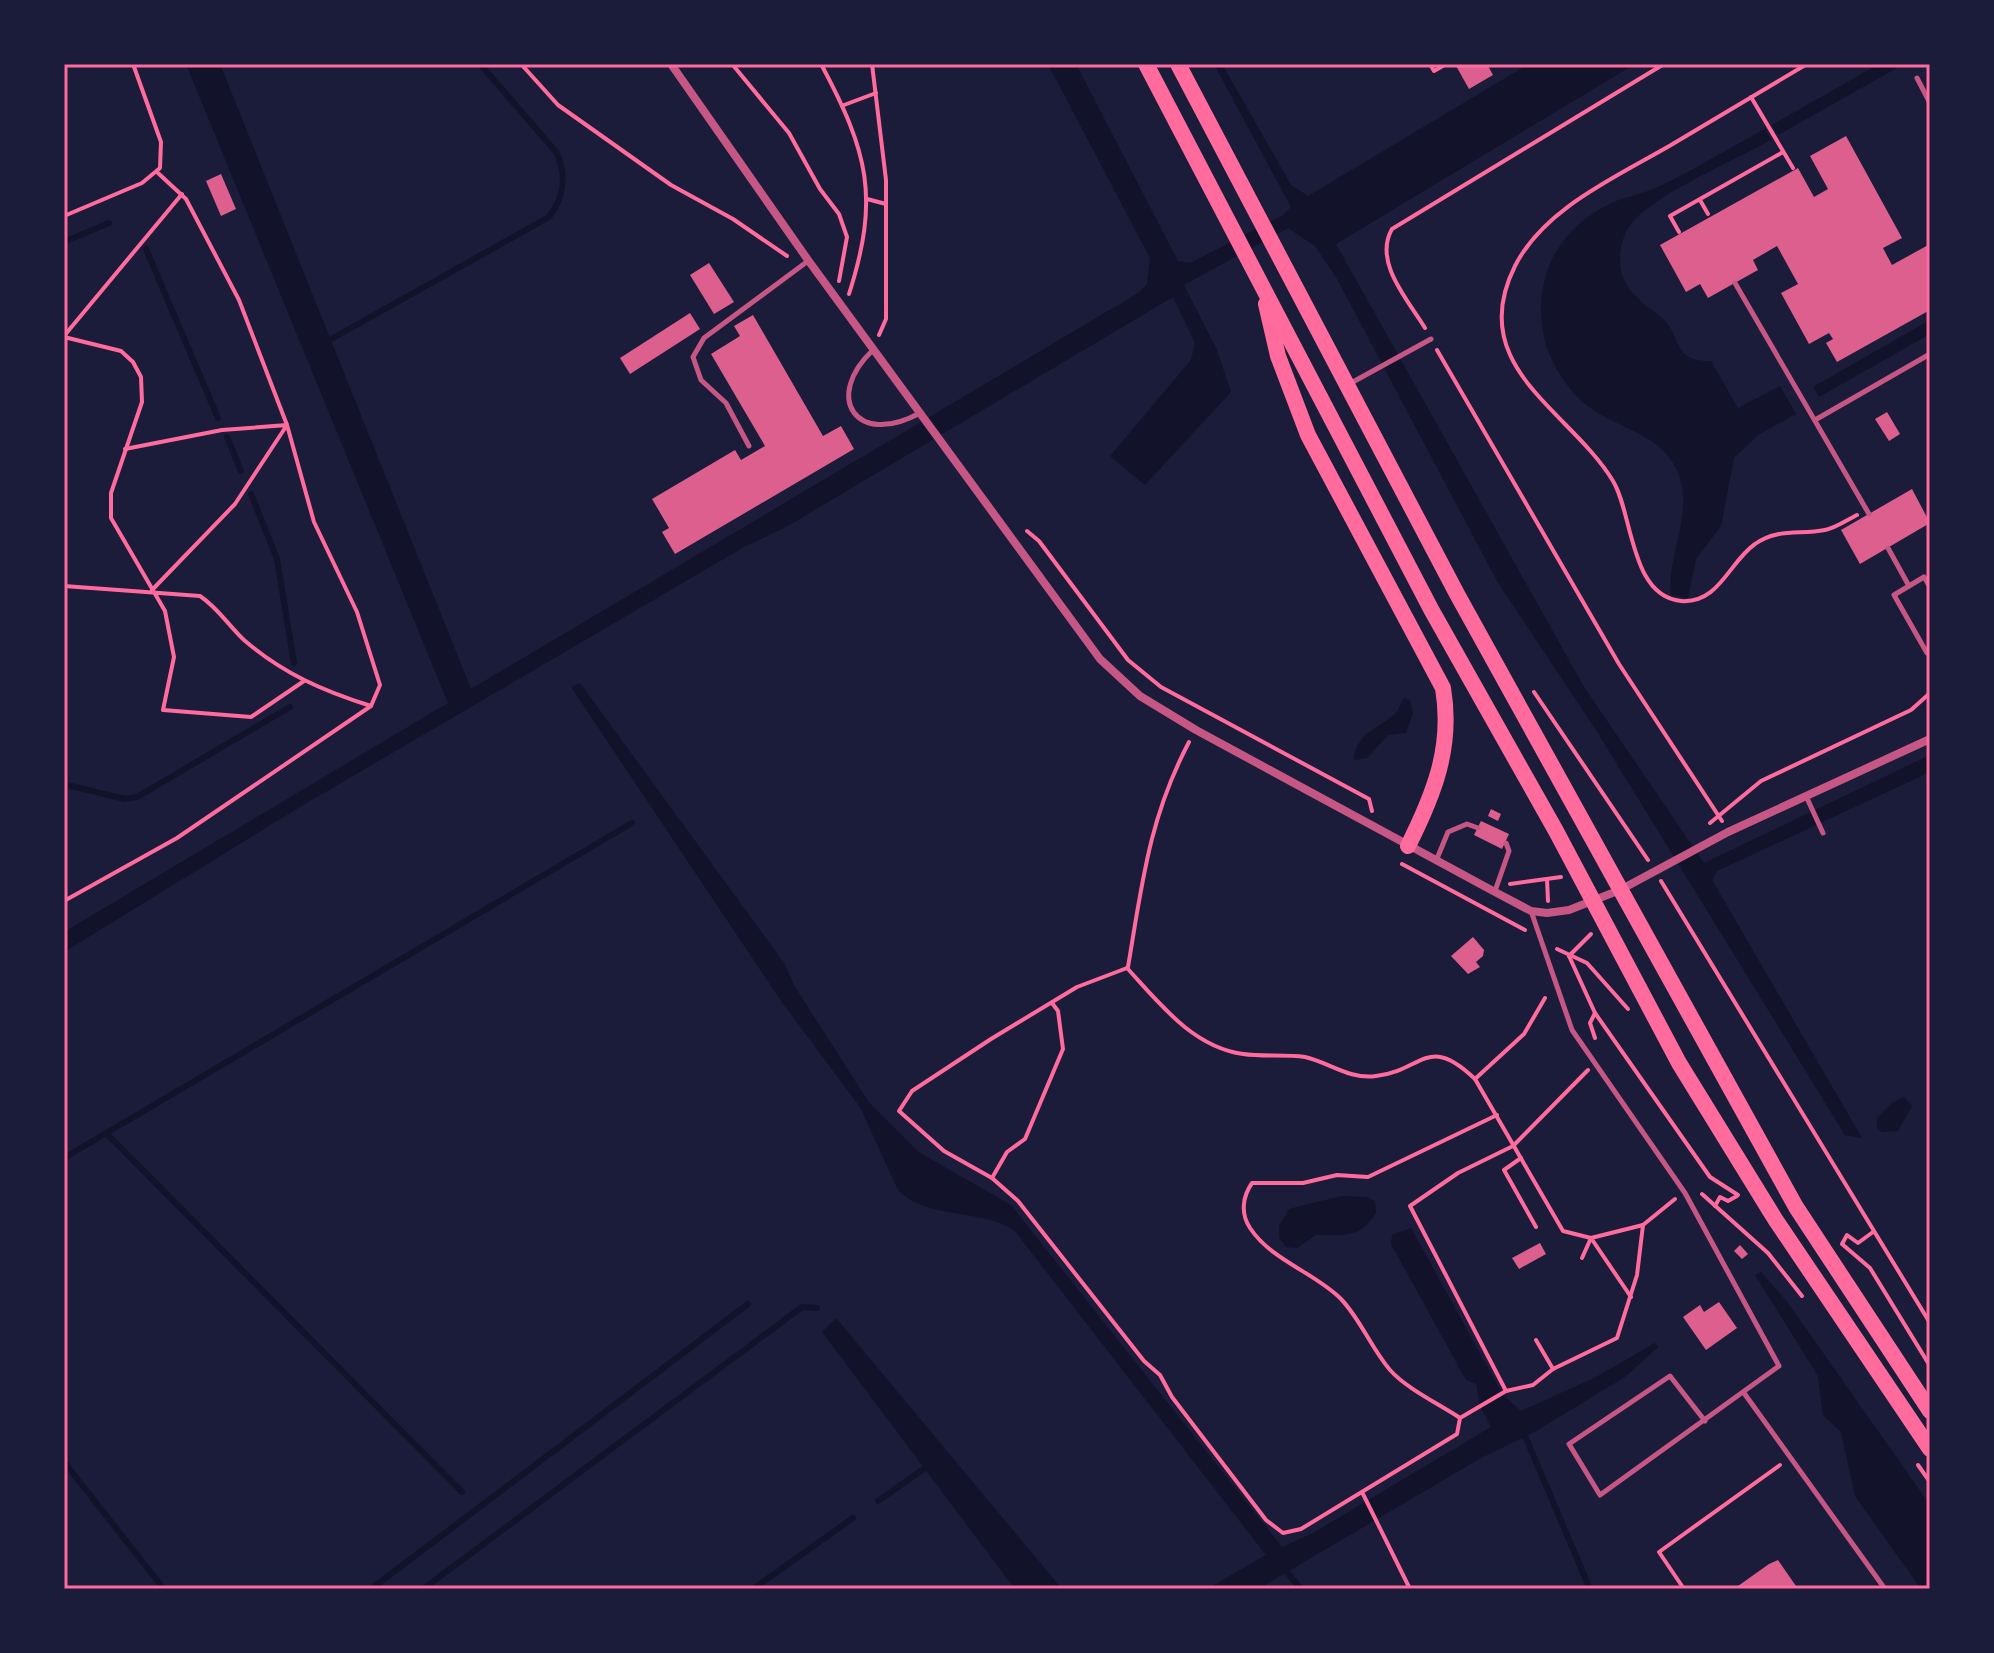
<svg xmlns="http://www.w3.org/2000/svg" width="1994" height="1653" viewBox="0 0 1994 1653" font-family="'Alegreya Sans',sans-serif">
  <rect width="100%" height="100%" fill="#1b1b3a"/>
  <g fill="#12122b">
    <polygon points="186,64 220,64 471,689 1140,292 1147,284 1150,258 1048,64 1076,64 1178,261 1190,263 1282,216 1291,207 1214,64 1222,64 1291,185 1308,196 1529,64 1635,64 1336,244 1584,687 1704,863 1930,755 1930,772 1717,871 1712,880 1862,1138 1845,1135 1596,730 1497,581 1336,277 1315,246 1288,228 1184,285 1217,350 1231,392 1145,485 1110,456 1191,360 1195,343 1173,297 786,527 744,547 300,807 64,952 64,932 448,703"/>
    <polygon points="1879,64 1904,64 1778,135 1772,125"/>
    <path d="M1765 129 1771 140C1733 161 1662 191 1634 220 1621 234 1616 260 1623 278 1631 296 1646 305 1661 317 1682 335 1672 363 1711 361L1738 408 1780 386 1796 414 1758 435 1734 458 1721 526 1696 559 1688 598 1671 595C1667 554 1693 516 1679 475 1664 434 1620 430 1589 407 1565 389 1545 355 1542 325 1536 270 1562 226 1612 203 1627 196 1643 194 1658 187 1694 170 1729 148 1765 129Z"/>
    <polygon points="1930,320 1930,334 1819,397 1813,387"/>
    <path d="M580 683 784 963 795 987 868 1101 920 1153 1011 1205 1282 1547 1313 1533 1491 1427 1480 1406 1476 1384 1466 1380 1391 1244 1392 1235 1411 1228 1503 1395 1521 1411 1598 1376 1655 1343 1658 1347 1625 1377 1536 1431 1481 1458 1258 1589H1207L1266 1555 1014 1230C979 1208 927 1220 898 1190L860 1107 781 1001 571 687Z"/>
    <path d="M1404 698 1410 700 1413 713 1406 733 1388 735 1367 758 1354 760C1355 730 1386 727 1398 710 1400 706 1401 701 1404 698Z"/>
    <polygon points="1904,1097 1912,1106 1898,1131 1882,1132 1877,1128 1877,1118 1892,1103"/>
    <path d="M1342 1196 1367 1197 1375 1201 1376 1213C1359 1240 1344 1234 1316 1235L1297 1248 1286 1247 1279 1238V1226L1289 1209Z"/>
    <polygon points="1761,1272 1788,1303 1930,1505 1930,1589 1921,1589 1855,1496 1841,1432 1823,1415 1818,1376 1755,1275"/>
    <polygon points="836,1318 1062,1589 1015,1589 822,1332"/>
  </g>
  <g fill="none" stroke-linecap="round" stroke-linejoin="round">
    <g stroke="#12122b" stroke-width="6">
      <polyline points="64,242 109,223"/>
      <polyline points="146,249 218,418"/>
      <path d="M326 342 549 217C564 197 567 177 557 153L480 64"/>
      <polyline points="227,437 241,471"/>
      <polyline points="251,494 277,559 294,663"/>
      <polyline points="71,786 125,799 137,797 290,707"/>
      <polyline points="108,1135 462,1492"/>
      <polyline points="64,1158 632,823"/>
      <polyline points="1525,1436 1590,1589"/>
      <polyline points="64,1462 164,1589"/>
      <polyline points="878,1501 925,1468"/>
      <polyline points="1286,1571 1301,1589"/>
      <polyline points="371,1589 748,1304"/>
      <polyline points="423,1589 802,1307 817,1308"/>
      <polyline points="753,1589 853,1518"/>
    </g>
  </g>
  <g fill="#dd5f8e">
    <polygon points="1455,64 1487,64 1493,75 1469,89"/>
    <polygon points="1846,136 1902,238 1883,248 1892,265 1930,244 1930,310 1837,362 1826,343 1833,339 1829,333 1809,344 1781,293 1798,284 1777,246 1753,260 1758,270 1708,298 1700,284 1686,292 1660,245 1798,168 1814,197 1828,189 1810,156"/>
    <polygon points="221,174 236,209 221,216 206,181"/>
    <polygon points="709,263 734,302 714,314 690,275"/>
    <polygon points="690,313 700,329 630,374 620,358"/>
    <polygon points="753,315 823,436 841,426 854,449 675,554 662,532 669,528 652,499 735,450 741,460 765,446 711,354 740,336 734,326"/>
    <polygon points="1887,412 1900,434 1889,441 1875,419"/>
    <polygon points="1912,489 1930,523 1860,564 1841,530"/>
    <polygon points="1491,809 1501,814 1498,821 1488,816"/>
    <polygon points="1481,821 1509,834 1502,849 1474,835"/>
    <polygon points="1473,937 1484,950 1483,956 1476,962 1480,967 1468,974 1451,956"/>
    <polygon points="1540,1243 1546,1254 1519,1269 1512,1258"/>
    <polygon points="1740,1245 1748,1254 1742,1259 1734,1251"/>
    <polygon points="1719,1302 1737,1328 1706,1350 1683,1317 1700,1305 1704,1312"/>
    <polygon points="1778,1560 1798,1589 1738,1586 1769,1564"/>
  </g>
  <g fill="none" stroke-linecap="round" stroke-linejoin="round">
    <g stroke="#ff6b9d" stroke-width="4">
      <polyline points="521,64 558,105 671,185 733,219 787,256"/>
      <polyline points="732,64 789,133 820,189 839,214 847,237 839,281"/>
      <path d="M821 64C868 152 880 197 849 294"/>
      <polyline points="872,64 886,180 886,319 879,335"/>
      <polyline points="1430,64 1434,71 1446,64"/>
      <path d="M1807 64C1762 91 1717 118 1671 145 1618 176 1544 208 1515 266 1464 367 1571 411 1613 481 1633 514 1630 596 1681 601 1719 604 1729 562 1755 544 1777 528 1799 535 1825 530 1836 528 1847 520 1857 515"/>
      <polyline points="1751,97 1793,168"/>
      <polyline points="844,105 876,93"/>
      <polyline points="867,199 886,204"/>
      <polyline points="1700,200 1708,214"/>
      <polyline points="64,216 142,183 160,168 161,142 133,64"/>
      <polyline points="1679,232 1670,216 1783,152"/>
      <path d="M1425 328C1408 300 1373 262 1392 229L1664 64"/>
      <polyline points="64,336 182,194"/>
      <polyline points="64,337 121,351 133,362 141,377 142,402 111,493 111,518 165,611 174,657 163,710 251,717 304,681"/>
      <polyline points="1437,350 1619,664 1722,821"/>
      <polyline points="125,449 222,430 287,425 235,504 152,590"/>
      <polyline points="1027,531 1039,541 1128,660 1161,687 1369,799 1372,811"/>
      <path d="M64 586 200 596C218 608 229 626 244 640 282 673 323 691 371 706"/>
      <polyline points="1534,692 1648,860"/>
      <polyline points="1710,823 1761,781 1911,710 1930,693"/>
      <polyline points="1402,864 1525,930"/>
      <polyline points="1547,879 1548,901"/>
      <polyline points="1661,881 1930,1323"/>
      <polyline points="1510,884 1561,877"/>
      <polyline points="64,901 177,838 371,706 380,685 357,612 314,522 287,425 239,300 186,199 158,173"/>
      <polyline points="1557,949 1587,963 1628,1009"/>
      <polyline points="1569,956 1595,1013 1710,1177 1738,1195"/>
      <polyline points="1569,956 1591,934"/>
      <path d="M1128 967C1142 884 1149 818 1189 742"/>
      <polyline points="1127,968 1077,987 991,1039 912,1091 899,1111 944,1151 992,1178 1018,1201 1144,1361 1160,1375 1172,1397 1266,1520 1283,1533 1301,1529 1457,1434 1460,1418 1506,1391 1533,1385 1553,1369 1617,1338 1637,1275 1643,1225 1675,1199"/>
      <path d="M1127 968C1160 1004 1193 1047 1243 1054 1263 1057 1285 1054 1305 1057 1328 1062 1350 1080 1376 1076 1423 1071 1427 1033 1475 1079L1563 1231 1591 1238 1643 1225"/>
      <polyline points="1595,1013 1590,1023 1595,1038"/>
      <polyline points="1475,1079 1524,1034 1545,998"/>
      <polyline points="1521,1158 1504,1170 1536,1227"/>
      <polyline points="992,1178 1007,1152 1025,1139 1063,1049 1058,1011 1052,1003"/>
      <polyline points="1702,1194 1768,1253 1802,1296"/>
      <polyline points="1715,1206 1720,1197 1728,1201 1737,1196"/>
      <polyline points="1873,1232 1858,1243 1847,1235 1842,1244 1870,1268 1930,1366"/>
      <polyline points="1591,1238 1631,1297"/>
      <polyline points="1582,1258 1591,1238"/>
      <polyline points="1536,1340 1553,1369"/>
      <polyline points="1506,1391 1410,1206 1458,1173 1513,1146 1588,1070"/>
      <path d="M1460 1418C1439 1404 1407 1389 1390 1370 1371 1348 1361 1320 1341 1299 1314 1272 1272 1261 1250 1228 1240 1213 1243 1196 1252 1183H1303L1337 1175 1368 1177 1497 1115"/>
      <polyline points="1918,1465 1930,1482"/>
      <polyline points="1363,1494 1410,1589"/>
      <polyline points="1684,1589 1659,1552 1780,1465"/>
    </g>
    <g stroke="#c65784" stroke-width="5">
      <polyline points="1917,78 1930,103"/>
      <polyline points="1735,283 1869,514"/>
      <path d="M873 350C823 397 856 448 920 413"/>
      <polyline points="1351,383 1431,339"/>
      <polyline points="1815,420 1930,354"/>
      <polyline points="749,446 726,403 701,380 693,357 704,338 808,261"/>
      <polyline points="1888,548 1909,586 1924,577 1930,587"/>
      <polyline points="1909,586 1894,595 1927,653 1930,652"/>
      <polyline points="1806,796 1823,833"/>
      <polyline points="1436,861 1448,832 1467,824 1478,828"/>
      <polyline points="1495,891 1509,851 1506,843"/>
      <polyline points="1531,911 1572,1030 1685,1193 1779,1366 1600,1495 1569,1444 1670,1376 1705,1421"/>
      <polyline points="1744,1393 1885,1589"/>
    </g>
    <polyline stroke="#c65784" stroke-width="8" points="671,64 808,260 1100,659 1140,696 1196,730 1495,892 1531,911 1547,913 1569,910 1620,890 1728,832 1930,739"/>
    <g stroke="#ff6b9d" stroke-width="16">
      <polyline points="1146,64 1432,611 1556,831 1679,1063 1775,1219 1930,1449"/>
      <polyline points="1178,64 1457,594 1796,1207 1930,1411"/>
      <path d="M1266 304 1278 356 1308 435 1443 688C1453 747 1434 794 1408 846"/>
    </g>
  </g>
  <rect width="1994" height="1653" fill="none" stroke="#1b1b3a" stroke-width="132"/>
  <rect x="66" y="66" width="1862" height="1521" fill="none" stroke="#ff6b9d" stroke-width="3"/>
</svg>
